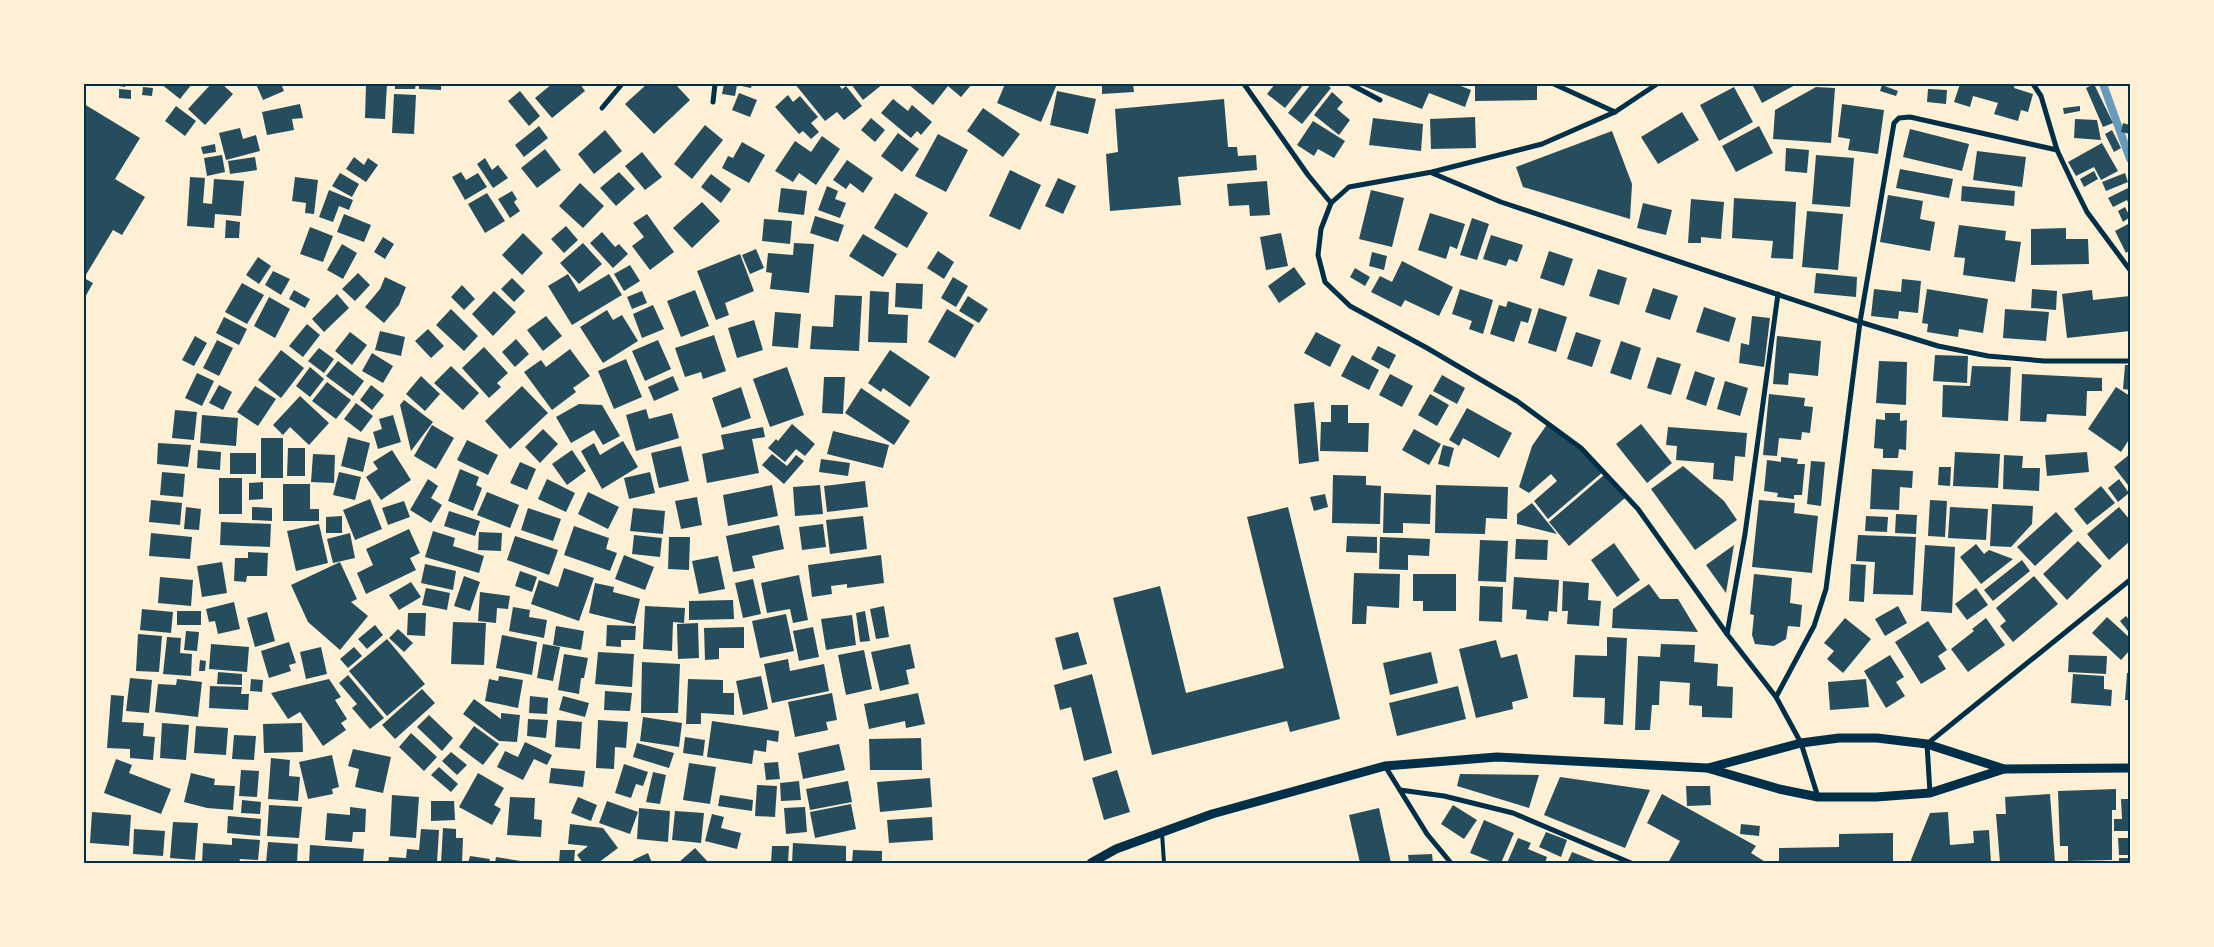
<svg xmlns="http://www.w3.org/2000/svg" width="2214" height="947" viewBox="0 0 2214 947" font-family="Mulish,sans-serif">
  <rect width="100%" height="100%" fill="#fdf0d5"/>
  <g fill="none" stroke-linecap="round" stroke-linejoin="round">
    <polyline stroke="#669bbc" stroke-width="8" points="2103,84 2130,159"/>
  </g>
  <g fill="#264d5e">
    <polygon points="108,84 126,84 125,87"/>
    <polygon points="161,84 192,84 180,99"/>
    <polygon points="211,84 222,84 233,94 205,125 188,109"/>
    <polygon points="256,84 281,84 284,91 263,100"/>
    <polygon points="366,84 387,84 385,119 365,118"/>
    <polygon points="395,84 416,84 415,89 395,89"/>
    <polygon points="419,84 441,84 441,90 419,89"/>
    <polygon points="552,84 580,84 585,91 552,118 535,98"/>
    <polygon points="647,84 679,84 677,86 690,100 654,134 625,104"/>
    <polygon points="724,84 752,84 751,88 737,85 735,96 722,94"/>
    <polygon points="795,84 838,84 842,89 846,86 862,106 844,120 837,112 825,121"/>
    <polygon points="851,84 883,84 863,100"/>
    <polygon points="908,84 972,84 961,97 948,86 933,105"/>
    <polygon points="1005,84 1057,84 1041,122 997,103"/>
    <polygon points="1102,84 1133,84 1134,92 1102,94"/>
    <polygon points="1275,84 1304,84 1285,108 1267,94"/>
    <polygon points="1311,84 1326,84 1331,88 1302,124 1288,113"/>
    <polygon points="1358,84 1456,84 1471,90 1465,107 1429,93 1422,109"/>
    <polygon points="1475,84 1537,84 1537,100 1475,101"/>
    <polygon points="1752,84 1797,84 1762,103"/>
    <polygon points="1960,84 2015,84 2014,88 2033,94 2028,112 2021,110 2018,121 1994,114 1998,103 1973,96 1970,107 1954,102"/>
    <polygon points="2094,84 2113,123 2103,127 2086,88"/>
    <polygon points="1882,85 1898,91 1896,96 1880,91"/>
    <polygon points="143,87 153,88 152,96 142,95"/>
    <polygon points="1734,87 1753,122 1719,141 1700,105"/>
    <polygon points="1816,87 1835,88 1831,143 1773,139 1775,110"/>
    <polygon points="119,89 131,90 131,99 119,98"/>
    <polygon points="1928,89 1947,90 1946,104 1927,102"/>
    <polygon points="520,91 540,116 529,126 508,101"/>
    <polygon points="1057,91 1096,99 1088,134 1050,125"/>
    <polygon points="1332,92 1343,102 1337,109 1350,120 1339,135 1314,115"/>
    <polygon points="739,93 757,100 750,117 732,110"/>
    <polygon points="394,94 416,95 414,134 392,133"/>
    <polygon points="788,95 793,102 800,96 818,117 811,123 819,132 811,139 803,131 799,134 775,107"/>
    <polygon points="893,99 908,111 912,105 932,122 921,135 917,131 911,138 881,113"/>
    <polygon points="1224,99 1228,147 1237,147 1238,156 1256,155 1257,170 1178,177 1181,205 1110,211 1106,154 1118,152 1115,109"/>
    <polygon points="84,104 140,138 115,179 145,197 122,235 113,230 84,278 93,283 84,299"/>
    <polygon points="300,104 303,118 292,119 294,130 267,135 262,112"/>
    <polygon points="1842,104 1884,110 1878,154 1848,150 1850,139 1838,137"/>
    <polygon points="176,106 196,121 185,136 165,121"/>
    <polygon points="2080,106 2080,111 2064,114 2063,108"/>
    <polygon points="983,108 1020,134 1003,157 967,131"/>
    <polygon points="1682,112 1699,140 1658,164 1641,137"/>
    <polygon points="1475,117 1476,148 1431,149 1430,119"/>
    <polygon points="871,118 885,130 875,142 861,130"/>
    <polygon points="1373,118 1423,124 1421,151 1369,145"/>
    <polygon points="2075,119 2097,120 2101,140 2074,138"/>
    <polygon points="1313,121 1345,141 1334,158 1318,149 1314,156 1297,145"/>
    <polygon points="2123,123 2130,125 2130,134 2121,132"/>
    <polygon points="705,125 723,140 692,179 674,164"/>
    <polygon points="539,126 548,138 524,157 515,145"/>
    <polygon points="1759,126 1773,153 1736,172 1722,146"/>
    <polygon points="240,128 243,139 256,135 260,151 226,160 219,133"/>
    <polygon points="1910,129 1969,144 1962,171 1903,157"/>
    <polygon points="605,130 622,151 594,174 578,154"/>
    <polygon points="2112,130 2121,148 2114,152 2105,134"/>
    <polygon points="1612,131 1632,184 1630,219 1523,187 1516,167"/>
    <polygon points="898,133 919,149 902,172 881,156"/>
    <polygon points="938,134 968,150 946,192 915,176"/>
    <polygon points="822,136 840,149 816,185 799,173 793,182 775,171 795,141 811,152"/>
    <polygon points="742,142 765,155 749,183 722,168 728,156 733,158"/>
    <polygon points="2102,143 2118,171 2101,180 2094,167 2076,176 2068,162"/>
    <polygon points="215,144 216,152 203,154 201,147"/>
    <polygon points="1786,148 1809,150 1807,173 1785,171"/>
    <polygon points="545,149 561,170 537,188 521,168"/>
    <polygon points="1977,151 2026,157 2022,187 1973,180"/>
    <polygon points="642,152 662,177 645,190 625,166"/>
    <polygon points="222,155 225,172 207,176 204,158"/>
    <polygon points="1816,155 1854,158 1850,207 1812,204"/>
    <polygon points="255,157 257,170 230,174 228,161"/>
    <polygon points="354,157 364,165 368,158 378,165 366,182 346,169"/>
    <polygon points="485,158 492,170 498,165 508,178 493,188 477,164"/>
    <polygon points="847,160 873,178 863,193 850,183 846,189 833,180"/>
    <polygon points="1900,169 1953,179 1949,198 1896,188"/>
    <polygon points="1010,170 1041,185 1020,230 989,216"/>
    <polygon points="2094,171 2098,179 2084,187 2080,179"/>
    <polygon points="461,172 466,180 478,173 487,187 465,200 452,177"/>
    <polygon points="619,172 635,189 616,206 600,188"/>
    <polygon points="340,173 359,184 352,197 332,186"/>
    <polygon points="2125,173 2128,182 2106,191 2102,182"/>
    <polygon points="711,174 731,189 721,203 701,187"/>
    <polygon points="190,177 205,178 203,203 212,204 214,179 244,181 241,216 215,214 214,228 187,226"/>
    <polygon points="295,177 318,180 314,214 305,213 306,203 292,201"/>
    <polygon points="1058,178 1076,186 1063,214 1045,206"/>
    <polygon points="1267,181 1270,215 1250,216 1249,205 1229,206 1227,184"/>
    <polygon points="580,183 604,206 583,228 559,206"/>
    <polygon points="827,186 838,191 835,199 846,203 840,218 818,210"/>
    <polygon points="1962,186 2015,191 2014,206 1961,201"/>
    <polygon points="2130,187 2130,207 2127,200 2113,207 2108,198"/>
    <polygon points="781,188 807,191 804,215 778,212"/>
    <polygon points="329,190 353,200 349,210 339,206 333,222 319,217"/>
    <polygon points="1371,190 1404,198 1392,247 1359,239"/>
    <polygon points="512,191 517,199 514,202 520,211 510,218 498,199"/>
    <polygon points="487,193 505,221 485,233 468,204"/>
    <polygon points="895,193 928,213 907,248 874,228"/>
    <polygon points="1888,195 1923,201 1920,219 1935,222 1930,251 1880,242"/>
    <polygon points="1734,198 1796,202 1793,259 1771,258 1773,241 1732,238"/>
    <polygon points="1691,199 1724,202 1721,239 1701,237 1701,243 1688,243"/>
    <polygon points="702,202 720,221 692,248 673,228"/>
    <polygon points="1643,203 1672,210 1666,235 1637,228"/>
    <polygon points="2125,207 2130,217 2123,222 2118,211"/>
    <polygon points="1807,211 1843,214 1838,270 1802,267"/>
    <polygon points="1430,213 1465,224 1457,249 1450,246 1446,259 1418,250"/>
    <polygon points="344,214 371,225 364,242 337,232"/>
    <polygon points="647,214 674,252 650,270 632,246 644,237 633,223"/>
    <polygon points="815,216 844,225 838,242 810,233"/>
    <polygon points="1472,218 1489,224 1477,260 1460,255"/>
    <polygon points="764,219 792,221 790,244 762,241"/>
    <polygon points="226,220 240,222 239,238 225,238"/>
    <polygon points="2130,223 2130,250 2126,253 2115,231"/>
    <polygon points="1959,225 2006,231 2005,240 2021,242 2015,282 1963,275 1965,258 1954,257"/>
    <polygon points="566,226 578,240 564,253 551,239"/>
    <polygon points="310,227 333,236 323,262 300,254"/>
    <polygon points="2066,228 2066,239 2088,239 2089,264 2031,265 2031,229"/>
    <polygon points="602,232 615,247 619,244 628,254 613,268 590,243"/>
    <polygon points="523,233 543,253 522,275 502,255"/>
    <polygon points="1281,233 1288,266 1266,270 1260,237"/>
    <polygon points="863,234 897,254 883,277 849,256"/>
    <polygon points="1491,235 1523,245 1517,262 1509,259 1506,266 1483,259"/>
    <polygon points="383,237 394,244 385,259 374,252"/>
    <polygon points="583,243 602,264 579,284 560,263"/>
    <polygon points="794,243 814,244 809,293 770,289 772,273 766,272 768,253 793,255"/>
    <polygon points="342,244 357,253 343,279 327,270"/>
    <polygon points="756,249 764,268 750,274 742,255"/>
    <polygon points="938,251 954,262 944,279 927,268"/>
    <polygon points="1549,251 1573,259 1564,286 1540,278"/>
    <polygon points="1372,252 1387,256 1384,270 1369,266"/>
    <polygon points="740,254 754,291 725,303 729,315 716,320 697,271"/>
    <polygon points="258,257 271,266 259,284 246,275"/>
    <polygon points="1402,261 1453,287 1439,316 1405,300 1401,307 1371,292 1380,276 1392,282"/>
    <polygon points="630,265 640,281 624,291 614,274"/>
    <polygon points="1294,267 1306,284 1279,303 1268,286"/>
    <polygon points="1355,268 1370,277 1365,286 1350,277"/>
    <polygon points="1598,269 1627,278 1619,305 1589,296"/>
    <polygon points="273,271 290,279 281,295 265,285"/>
    <polygon points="358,273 370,285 355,301 342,289"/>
    <polygon points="1816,273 1857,277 1856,297 1814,293"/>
    <polygon points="568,274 579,292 609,274 622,295 572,325 548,286"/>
    <polygon points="385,277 406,287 399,305 384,323 365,307 380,289"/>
    <polygon points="953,277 968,286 956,307 941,298"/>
    <polygon points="512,278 525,291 514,302 501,289"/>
    <polygon points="1902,279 1921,281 1918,313 1899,311 1898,319 1871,316 1874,289 1901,292"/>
    <polygon points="242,283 264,295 247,324 225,312"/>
    <polygon points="896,283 923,284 922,309 895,307"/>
    <polygon points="462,285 475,299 464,310 451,297"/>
    <polygon points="1653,288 1678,296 1670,320 1645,312"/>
    <polygon points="1460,289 1493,300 1483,334 1469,329 1472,321 1452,314"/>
    <polygon points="1927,289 1988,299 1983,333 1959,329 1958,337 1927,332 1928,324 1922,323"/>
    <polygon points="2032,289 2057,291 2056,310 2031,308"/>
    <polygon points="294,290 310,299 305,308 289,299"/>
    <polygon points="695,290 709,326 681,337 667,301"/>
    <polygon points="2092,290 2093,300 2130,296 2130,331 2067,338 2062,294"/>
    <polygon points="494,291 516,312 493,336 472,314"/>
    <polygon points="642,291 647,303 632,309 627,297"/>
    <polygon points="870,291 889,292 888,314 908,315 907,343 868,342"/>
    <polygon points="337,294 349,308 324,332 312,319"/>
    <polygon points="835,295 862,296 859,351 810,349 812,326 833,327"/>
    <polygon points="968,296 988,309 979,323 959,311"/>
    <polygon points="269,297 290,309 275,338 254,326"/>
    <polygon points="1508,301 1532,309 1528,323 1521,321 1514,342 1490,334 1499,305 1506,307"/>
    <polygon points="653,305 664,329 642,338 633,314"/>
    <polygon points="1704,307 1736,318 1729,342 1696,332"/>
    <polygon points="1539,308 1567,317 1556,352 1528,343"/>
    <polygon points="451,309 478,336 464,351 436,325"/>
    <polygon points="947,309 974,325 955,358 928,342"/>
    <polygon points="2005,309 2049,312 2046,341 2003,338"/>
    <polygon points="607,310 613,320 622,315 638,341 603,363 580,327"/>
    <polygon points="775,312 801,314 798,348 772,346"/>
    <polygon points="546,316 562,336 543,351 527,330"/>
    <polygon points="1752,316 1770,318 1764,367 1739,363 1741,343 1749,345"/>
    <polygon points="224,317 247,329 239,345 216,333"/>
    <polygon points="754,320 763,350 737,358 728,328"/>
    <polygon points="307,324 320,335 303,357 289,346"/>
    <polygon points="428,329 444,346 431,358 415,341"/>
    <polygon points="380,331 405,337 401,356 375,350"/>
    <polygon points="350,332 367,345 352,365 335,351"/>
    <polygon points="1316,332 1341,345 1330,367 1304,353"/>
    <polygon points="1576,332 1601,340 1592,367 1567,359"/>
    <polygon points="714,335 726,371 703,379 701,372 685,377 675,348"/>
    <polygon points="195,336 207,343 194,366 182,360"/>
    <polygon points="1777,336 1821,341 1818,376 1789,373 1788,385 1773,384"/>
    <polygon points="516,339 529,354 515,367 502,352"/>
    <polygon points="217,340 233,348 219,376 203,368"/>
    <polygon points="658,340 671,369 645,381 632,351"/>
    <polygon points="1621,341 1641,348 1631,380 1610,373"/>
    <polygon points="1378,346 1396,355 1389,369 1371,359"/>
    <polygon points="484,347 508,373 497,383 501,387 489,398 462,368"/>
    <polygon points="319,348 334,359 324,373 308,361"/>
    <polygon points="570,349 590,376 573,388 576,392 552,410 524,372 541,360 546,367"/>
    <polygon points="281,350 304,368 281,398 258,380"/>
    <polygon points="890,350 930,377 910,407 883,388 881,392 868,383"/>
    <polygon points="372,353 393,366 383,383 362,371"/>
    <polygon points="1352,355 1379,370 1369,390 1341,376"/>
    <polygon points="1935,355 1968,356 1967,383 1933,381"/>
    <polygon points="1657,357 1681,364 1671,395 1647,388"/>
    <polygon points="626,359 642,397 614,409 598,371"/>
    <polygon points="338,361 364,381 353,396 326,376"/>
    <polygon points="1879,361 1907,362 1906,405 1876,403"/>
    <polygon points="2125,365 2130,365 2130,390 2123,389"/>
    <polygon points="451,366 479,393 463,410 434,383"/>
    <polygon points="1972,366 2011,367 2008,421 1942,417 1943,385 1970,386"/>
    <polygon points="310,367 324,379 310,397 296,386"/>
    <polygon points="787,367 804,415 770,427 753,379"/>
    <polygon points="1695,371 1715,378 1706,406 1686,399"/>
    <polygon points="197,373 214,381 202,406 185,398"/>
    <polygon points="1390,374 1413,386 1402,407 1379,395"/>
    <polygon points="2022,374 2102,378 2102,391 2087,391 2086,416 2047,414 2046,422 2020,421"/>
    <polygon points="1442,375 1465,388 1457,404 1433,391"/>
    <polygon points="421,376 440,394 425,411 406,394"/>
    <polygon points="673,376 679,390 654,401 648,387"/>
    <polygon points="824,377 845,377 843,414 822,413"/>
    <polygon points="1725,381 1748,388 1740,416 1717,409"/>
    <polygon points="327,382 351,400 336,419 312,401"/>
    <polygon points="219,385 232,392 223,410 209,403"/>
    <polygon points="371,385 384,395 372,410 360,400"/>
    <polygon points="255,386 276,399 258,426 237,412"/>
    <polygon points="522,386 548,413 510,449 485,421"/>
    <polygon points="741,387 751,418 722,428 712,398"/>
    <polygon points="2116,387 2130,396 2130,438 2121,452 2088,429"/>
    <polygon points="861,388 910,421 894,445 845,413"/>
    <polygon points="1430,394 1449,405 1437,426 1418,415"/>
    <polygon points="1769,394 1805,398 1804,406 1813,407 1810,433 1802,432 1801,440 1779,438 1777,456 1763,455"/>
    <polygon points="300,396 329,423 309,445 290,427 283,435 273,425"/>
    <polygon points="404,400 433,422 411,451 400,405"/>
    <polygon points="1314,402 1319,461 1299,464 1294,404"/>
    <polygon points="356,403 373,416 361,432 344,419"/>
    <polygon points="579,404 602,405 620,436 603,445 594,430 571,443 556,417"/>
    <polygon points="1331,405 1348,405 1348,423 1369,423 1368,452 1320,451 1321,422 1331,422"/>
    <polygon points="1467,408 1512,433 1499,458 1463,438 1459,446 1449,440"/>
    <polygon points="646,409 649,419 672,413 679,438 636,451 626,415"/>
    <polygon points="175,410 197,412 194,440 172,438"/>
    <polygon points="1885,413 1900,413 1900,421 1907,420 1906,450 1899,449 1898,458 1883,458 1883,449 1874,448 1876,419 1885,420"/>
    <polygon points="202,415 238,418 236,446 200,443"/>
    <polygon points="393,415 401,442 378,449 373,432 382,429 379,419"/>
    <polygon points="1548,423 1581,448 1603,472 1548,519 1534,501 1557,481 1551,474 1529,493 1519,487 1532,446"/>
    <polygon points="792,424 815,444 805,456 796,449 785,462 768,448 776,439 778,441"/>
    <polygon points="1641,424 1672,463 1647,483 1616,444"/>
    <polygon points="432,425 454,438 436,469 414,456"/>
    <polygon points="763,427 765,437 752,439 759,473 707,483 702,454 724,449 721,435"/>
    <polygon points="1668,427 1747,433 1745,457 1735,456 1733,481 1713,479 1714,463 1676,460 1677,446 1666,445"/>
    <polygon points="543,429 558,444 540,463 525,447"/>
    <polygon points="1414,429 1441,444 1429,465 1402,450"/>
    <polygon points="833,431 889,445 883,468 827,454"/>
    <polygon points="348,437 370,443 363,472 341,466"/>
    <rect x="261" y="438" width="22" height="40"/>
    <polygon points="467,440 498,455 488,475 457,460"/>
    <polygon points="623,441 638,467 602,489 581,451 594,443 600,455"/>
    <polygon points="158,443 191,445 188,467 157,464"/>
    <polygon points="1443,445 1454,448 1449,467 1438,464"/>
    <polygon points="681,446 689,481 659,488 651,453"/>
    <polygon points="288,448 305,448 305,476 287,476"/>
    <polygon points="198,450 221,452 220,470 197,468"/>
    <polygon points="392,450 411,480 381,500 366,477 378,469 373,462"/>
    <polygon points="572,450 586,471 567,485 552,464"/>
    <polygon points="1955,452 2000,454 1998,488 1953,486"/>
    <polygon points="2087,452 2089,472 2047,476 2045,455"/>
    <rect x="230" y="453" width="26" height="21"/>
    <polygon points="313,454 335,455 334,483 311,482"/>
    <polygon points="772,454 787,466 796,455 804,461 784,484 762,465"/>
    <polygon points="2130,454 2130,483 2128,485 2114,467"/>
    <polygon points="2004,455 2023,456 2022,468 2040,468 2039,491 2003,489"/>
    <polygon points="1781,457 1798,459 1797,464 1805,464 1802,495 1794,495 1794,499 1777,497 1778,493 1764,491 1767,460 1781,462"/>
    <polygon points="821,459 850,463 848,476 819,472"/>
    <polygon points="1811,461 1825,462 1821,506 1807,504"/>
    <polygon points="520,462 536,469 527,490 510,483"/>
    <polygon points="1683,466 1724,501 1737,520 1695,550 1651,489"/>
    <polygon points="1939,467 1951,467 1950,486 1938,485"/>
    <polygon points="460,469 479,477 476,485 482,488 473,511 448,501"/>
    <polygon points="1872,469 1913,471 1912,488 1900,487 1899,510 1870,509"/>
    <polygon points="162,472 185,474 183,497 160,495"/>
    <polygon points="339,472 361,477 355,500 333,495"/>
    <polygon points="650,472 655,493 629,499 624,478"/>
    <polygon points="1333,475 1366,476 1366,485 1381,486 1380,524 1332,523"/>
    <polygon points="1604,475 1625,498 1569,546 1549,522"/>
    <rect x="219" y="478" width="23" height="36"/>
    <polygon points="428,479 438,486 431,498 442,505 431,523 410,510"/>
    <polygon points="547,479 575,493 566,512 538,499"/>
    <polygon points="2119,479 2129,493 2118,502 2108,488"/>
    <polygon points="865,481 868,507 827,512 824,486"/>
    <polygon points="263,482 263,499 249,500 249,483"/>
    <polygon points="283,484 310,484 310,509 319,509 319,521 283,521"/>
    <polygon points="772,485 778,516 728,526 723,495"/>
    <polygon points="820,485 823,514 795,516 793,487"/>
    <polygon points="1436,485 1508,487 1507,519 1486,518 1485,534 1435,533"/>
    <polygon points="2101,486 2115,503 2087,525 2074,509"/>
    <polygon points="487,492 519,505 510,528 477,515"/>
    <polygon points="588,492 619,507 608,529 578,514"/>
    <polygon points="1384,493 1431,495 1430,524 1403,523 1403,533 1383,533"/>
    <polygon points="1325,494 1328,507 1314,511 1310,497"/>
    <polygon points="697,497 702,525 681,529 675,501"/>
    <polygon points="370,499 382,529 355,540 343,510"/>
    <polygon points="151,500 182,503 180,525 149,522"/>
    <polygon points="1759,500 1795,503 1794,513 1818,516 1812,573 1752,567"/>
    <polygon points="1930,500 1947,501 1945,537 1928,536"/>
    <polygon points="404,501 410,517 388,525 382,508"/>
    <polygon points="1532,503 1557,534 1517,524 1517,514"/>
    <polygon points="1992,504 2033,506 2032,524 2011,547 1990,546"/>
    <polygon points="186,507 201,509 199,530 184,529"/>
    <polygon points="252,507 272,508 272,521 252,520"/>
    <polygon points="1288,507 1340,719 1290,732 1287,721 1152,755 1113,598 1160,586 1186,693 1284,668 1247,517"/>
    <polygon points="1950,507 1988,509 1986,540 1948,538"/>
    <polygon points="2119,507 2130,520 2130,541 2109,560 2087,534"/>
    <polygon points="528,508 561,519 553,541 521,530"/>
    <polygon points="633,508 665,511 663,534 630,531"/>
    <polygon points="449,511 480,521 475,536 444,526"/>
    <polygon points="2056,512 2073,531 2035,566 2017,547"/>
    <polygon points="1896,514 1917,515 1916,534 1895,533"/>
    <polygon points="342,516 342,533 326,533 326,517"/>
    <polygon points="863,516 867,549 830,554 826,520"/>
    <polygon points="1866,516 1888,517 1887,532 1865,531"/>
    <polygon points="221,522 271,524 270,547 220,545"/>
    <polygon points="319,524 328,563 296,571 287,531"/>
    <polygon points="823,524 826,547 802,550 799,527"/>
    <polygon points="779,525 784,549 752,556 755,568 733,572 726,536"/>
    <polygon points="574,526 609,538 606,549 617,553 610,571 564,555"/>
    <polygon points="409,529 420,553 410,558 416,570 366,594 357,573 373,565 366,549"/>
    <polygon points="433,531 455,538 453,546 484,556 479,573 425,557"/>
    <polygon points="479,532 502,533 501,551 478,550"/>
    <polygon points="151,533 192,537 190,559 149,556"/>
    <polygon points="350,533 355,558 333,563 327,539"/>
    <polygon points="634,535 662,538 660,557 632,554"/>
    <polygon points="1858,535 1916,537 1913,595 1873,594 1875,562 1856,561"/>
    <polygon points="515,536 558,550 549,575 507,560"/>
    <polygon points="1347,536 1377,537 1377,553 1346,552"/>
    <polygon points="669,537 690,537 689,570 668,569"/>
    <polygon points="1380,537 1430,539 1429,556 1408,555 1408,570 1379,569"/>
    <polygon points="1516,539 1548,540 1547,560 1515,559"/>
    <polygon points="1480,540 1508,541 1506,582 1478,581"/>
    <polygon points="2078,541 2102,566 2067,600 2043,574"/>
    <polygon points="1614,543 1640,580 1617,597 1591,560"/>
    <polygon points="1976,544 1984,554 1989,550 2013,559 1981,584 1960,557"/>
    <polygon points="1734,545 1726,593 1706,565"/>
    <polygon points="1925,545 1955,547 1952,613 1921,611"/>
    <polygon points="248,552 268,553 267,576 247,576 246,582 234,581 235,558 248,558"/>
    <polygon points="624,555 654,567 645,590 615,579"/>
    <polygon points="881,555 884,583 847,588 847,584 831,586 832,594 812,597 808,565"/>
    <polygon points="718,556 725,589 699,594 692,561"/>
    <polygon points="2022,560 2030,571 1993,601 1984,590"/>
    <polygon points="222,562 227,593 202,597 197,566"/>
    <polygon points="340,562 357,599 351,602 368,616 340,650 308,622 291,585"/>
    <polygon points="425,564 456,571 453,590 421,583"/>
    <polygon points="1851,564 1866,565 1864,602 1849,601"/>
    <polygon points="564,568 594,578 579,621 531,604 539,580 558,587"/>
    <polygon points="520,571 537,577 532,592 515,586"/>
    <polygon points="1354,573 1400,574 1399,608 1367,606 1366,624 1352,624"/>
    <polygon points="1413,574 1456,574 1456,611 1423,611 1423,601 1413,601"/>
    <polygon points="1754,574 1792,578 1790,603 1802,605 1800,627 1788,626 1786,639 1774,646 1755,644 1752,635 1754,615 1750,614"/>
    <polygon points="799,575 808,620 793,623 790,609 767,613 761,583"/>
    <polygon points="464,576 480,582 470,611 454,606"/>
    <polygon points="2034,576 2058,604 2013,642 2000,626 2006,621 1996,608"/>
    <polygon points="160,577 193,580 191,606 158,603"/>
    <polygon points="1514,577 1559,580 1557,612 1549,611 1548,621 1526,619 1527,610 1512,609"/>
    <polygon points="753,579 761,614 743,618 735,583"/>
    <polygon points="1563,581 1589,583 1588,600 1601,601 1599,626 1567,624 1568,611 1562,611"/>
    <polygon points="411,582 421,597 399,610 389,595"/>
    <polygon points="595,583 614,587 613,592 640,599 634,624 589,613"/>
    <polygon points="1649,584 1660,599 1678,599 1698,632 1612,628 1613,609"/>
    <polygon points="1480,586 1503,587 1502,622 1479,621"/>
    <polygon points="426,588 450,593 447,610 422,605"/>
    <polygon points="1976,588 1988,605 1967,620 1955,604"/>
    <polygon points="480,592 510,596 508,609 497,608 496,623 478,621"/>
    <polygon points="733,600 734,619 689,620 689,601"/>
    <polygon points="234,602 240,629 218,634 215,621 209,622 206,609"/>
    <polygon points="645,606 685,608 684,623 673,622 672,651 643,649"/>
    <polygon points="884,606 889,637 876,639 870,609"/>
    <polygon points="1898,606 1907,623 1885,636 1875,619"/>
    <polygon points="513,607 530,610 529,617 547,620 544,638 509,631"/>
    <polygon points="142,609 173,612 171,633 140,630"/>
    <rect x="177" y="611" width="24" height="14"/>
    <polygon points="865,611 870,641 860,642 856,613"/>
    <polygon points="267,612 275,641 255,647 247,618"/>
    <polygon points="408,613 426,613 425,636 407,635"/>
    <polygon points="786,614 794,651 760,658 752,621"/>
    <polygon points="852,615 856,645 826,650 821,619"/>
    <polygon points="2126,616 2130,621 2130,628 2128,631 2120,621"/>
    <polygon points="2107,617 2130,638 2130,650 2121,660 2092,633"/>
    <polygon points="1845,618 1871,639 1843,673 1827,659 1834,651 1824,643"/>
    <polygon points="1986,618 2005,645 1968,672 1951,649 1974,631 1972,629"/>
    <polygon points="1928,621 1947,650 1938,656 1946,669 1921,684 1895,642"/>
    <polygon points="453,622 486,623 484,665 451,664"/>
    <polygon points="698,623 699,658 678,659 677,624"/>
    <polygon points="375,625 383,635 367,649 358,639"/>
    <polygon points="607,625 636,626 635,640 621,640 621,647 606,646"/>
    <polygon points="556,626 584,631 581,650 553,645"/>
    <polygon points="744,627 744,648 719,648 719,659 705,660 704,628"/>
    <polygon points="813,627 819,657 799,661 793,631"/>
    <polygon points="398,629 413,643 404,652 389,638"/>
    <polygon points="186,631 199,632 197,651 184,650"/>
    <polygon points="1078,632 1087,664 1063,670 1055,638"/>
    <polygon points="138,634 162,636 159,672 136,671"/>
    <polygon points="502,635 537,642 532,675 496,668"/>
    <polygon points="167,637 181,638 180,653 192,654 191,676 163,674"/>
    <polygon points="1607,637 1627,638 1623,725 1604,724 1605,698 1573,697 1575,655 1607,656"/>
    <polygon points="387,639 425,684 387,716 349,671"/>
    <polygon points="1496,640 1501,658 1517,654 1528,698 1512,702 1513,709 1476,718 1459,649"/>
    <polygon points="289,642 296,663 289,665 291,671 269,678 261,651"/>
    <polygon points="211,644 249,647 247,672 209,669"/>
    <polygon points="543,644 560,647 553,681 537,678"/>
    <polygon points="910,644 915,668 906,670 909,684 880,691 871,652"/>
    <polygon points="1661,644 1695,645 1694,662 1718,664 1717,686 1733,687 1732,718 1702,717 1702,706 1689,705 1690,683 1660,681 1659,705 1652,705 1650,730 1635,730 1638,656 1660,657"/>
    <polygon points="321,647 327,674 306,679 300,652"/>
    <polygon points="354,647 362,656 348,668 340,659"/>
    <polygon points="864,650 872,689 846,695 838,655"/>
    <polygon points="598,652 634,654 632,687 595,684"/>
    <polygon points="1431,652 1438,683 1390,695 1383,663"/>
    <polygon points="564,654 588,658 584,678 581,678 579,694 558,690"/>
    <polygon points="1890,655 1904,677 1896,682 1905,696 1886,708 1864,671"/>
    <polygon points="2069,655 2107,656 2106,674 2068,672"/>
    <polygon points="788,659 790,671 824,664 829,691 772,703 764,664"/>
    <polygon points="200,660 206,661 205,671 199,671"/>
    <polygon points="642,662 680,664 678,713 641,713"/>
    <polygon points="218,672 242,674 242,685 217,684"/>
    <polygon points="2127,673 2130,673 2130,700 2125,700"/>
    <polygon points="1092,674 1112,753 1084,761 1071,707 1060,710 1054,685"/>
    <polygon points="2073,674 2104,676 2104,689 2112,690 2111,706 2071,703"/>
    <polygon points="348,675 384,718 370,729 352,708 357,704 339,683"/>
    <polygon points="499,676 523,680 518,708 485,701 489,679 498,681"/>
    <polygon points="761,676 768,709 743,715 736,681"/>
    <polygon points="130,678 152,680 149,713 126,711"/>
    <polygon points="177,679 202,682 198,717 155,712 158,684 176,685"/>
    <polygon points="251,679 263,680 262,692 250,691"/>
    <polygon points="329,679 341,697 335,700 347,719 341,723 346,730 323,746 300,712 288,719 271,693"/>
    <polygon points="688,679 723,680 723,693 734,693 734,715 701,713 701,724 686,724"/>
    <polygon points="1866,679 1869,707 1830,710 1828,682"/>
    <polygon points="210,686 242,687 241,694 249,694 248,710 209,708"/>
    <polygon points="1458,686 1466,719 1397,736 1389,703"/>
    <polygon points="422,689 435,703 395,739 382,725"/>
    <polygon points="605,691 632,693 630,711 604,710"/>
    <polygon points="832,693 837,720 826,722 828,730 795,737 788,702"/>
    <polygon points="918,693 925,724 906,728 905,721 869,729 864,704"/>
    <polygon points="111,695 124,696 122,722 144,723 143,736 155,737 153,760 130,758 130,749 107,748"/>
    <polygon points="530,696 548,698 547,714 529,713"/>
    <polygon points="563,696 589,703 585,717 559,710"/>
    <polygon points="474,699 501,719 501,713 520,715 517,742 499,741 463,714"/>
    <polygon points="429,715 453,738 442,751 417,727"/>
    <polygon points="643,717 682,723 679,747 640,741"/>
    <polygon points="528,719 548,720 546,738 527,736"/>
    <polygon points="557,720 582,722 580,749 555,747"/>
    <polygon points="598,720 628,722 626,748 615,747 614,769 596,768"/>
    <polygon points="712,721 779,731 778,742 767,740 766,752 754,750 752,764 707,757"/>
    <polygon points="162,723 189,725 186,760 160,758"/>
    <polygon points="302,723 303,752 264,753 263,724"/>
    <polygon points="196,726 228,728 226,755 194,753"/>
    <polygon points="474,726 499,744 483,765 459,747"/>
    <polygon points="411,733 437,757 424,771 399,747"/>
    <polygon points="234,735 256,736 254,760 232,759"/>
    <polygon points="685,737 705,740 703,756 683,753"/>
    <polygon points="921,738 922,770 870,770 869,739"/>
    <polygon points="525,742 552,755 547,765 534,759 523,780 497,767 505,751 518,757"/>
    <polygon points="637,743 674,753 669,768 633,757"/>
    <polygon points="839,744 845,770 803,779 798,753"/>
    <polygon points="353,749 391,757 383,793 355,787 359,769 348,766"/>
    <polygon points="451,752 467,765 457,775 442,761"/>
    <polygon points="332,755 339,787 332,789 333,794 308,799 299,762"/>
    <polygon points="271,758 290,760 289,776 300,777 298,801 268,799"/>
    <polygon points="116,759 132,765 129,773 171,789 161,814 104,793"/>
    <polygon points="778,762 780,779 766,780 764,763"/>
    <polygon points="689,763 716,767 710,804 683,800"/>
    <polygon points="624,764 648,772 643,786 636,784 631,798 615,793"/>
    <polygon points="439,767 458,784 451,792 431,775"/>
    <polygon points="551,768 585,771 583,787 549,783"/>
    <polygon points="241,770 259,771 257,797 239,796"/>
    <polygon points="1117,770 1130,812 1104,820 1092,778"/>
    <polygon points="653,772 666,775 660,804 646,802"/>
    <polygon points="191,773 215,779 214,785 235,786 233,810 207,808 184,802"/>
    <polygon points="478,773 504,788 494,805 501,809 492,825 459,807"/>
    <polygon points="1460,774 1539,775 1529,808 1457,786"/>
    <polygon points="1560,777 1650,790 1625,848 1544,815"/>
    <polygon points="930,778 932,807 880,812 877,782"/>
    <polygon points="799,781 801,800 781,801 780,783"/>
    <polygon points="848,781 852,802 810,810 806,789"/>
    <polygon points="757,785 777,786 775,817 755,816"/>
    <polygon points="1686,786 1710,786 1711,805 1687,806"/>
    <polygon points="2116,789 2116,810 2112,810 2112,860 2068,861 2068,846 2060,846 2058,791"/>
    <polygon points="1662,794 1756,846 1751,853 1767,863 1719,863 1715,861 1714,863 1668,863 1680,841 1647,823"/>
    <polygon points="2050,794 2055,863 2000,863 1996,814 2006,814 2005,797"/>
    <polygon points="392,795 419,797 416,838 390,836"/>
    <polygon points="720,795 753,800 752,811 718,806"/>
    <polygon points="510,797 535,798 534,819 542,820 541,837 507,835"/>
    <polygon points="578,797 597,805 591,821 571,813"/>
    <polygon points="2121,799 2130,799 2130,831 2114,831 2114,819 2122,819"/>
    <polygon points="242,800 261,802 260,814 241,813"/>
    <polygon points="431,801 454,801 455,820 431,821"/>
    <polygon points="607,801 638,812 630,834 599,823"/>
    <polygon points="851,804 856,829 815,838 810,812"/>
    <polygon points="269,805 302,807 299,838 267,836"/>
    <polygon points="1453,805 1477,820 1464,839 1441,824"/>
    <polygon points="350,807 366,809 365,832 353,832 352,842 325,840 327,813 350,815"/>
    <polygon points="805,807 807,832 786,834 784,808"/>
    <polygon points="639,808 670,811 668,842 637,839"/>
    <polygon points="1379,808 1391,863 1360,863 1349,815"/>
    <polygon points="675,811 704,813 701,843 672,840"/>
    <polygon points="92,812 131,815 129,846 90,843"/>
    <polygon points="1948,812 1950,845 1974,843 1973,831 1989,830 1991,863 1912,863 1911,860 1930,813"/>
    <polygon points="712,814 724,817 721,828 741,833 737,849 705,841"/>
    <polygon points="228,816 261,819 260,836 227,833"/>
    <polygon points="932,817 933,840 889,843 887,820"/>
    <polygon points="1484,820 1514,833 1501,863 1495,863 1470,853"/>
    <polygon points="173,822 198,823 195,860 170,858"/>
    <polygon points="570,824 603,828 618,848 598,863 583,863 577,855 588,846 568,844"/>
    <polygon points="1741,824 1760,826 1759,836 1740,834"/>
    <polygon points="443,828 456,829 456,838 463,838 462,863 441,863"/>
    <polygon points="134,829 165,831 163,856 133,854"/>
    <polygon points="421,829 439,830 437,863 388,863 389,857 406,858 407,849 419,850"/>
    <polygon points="1546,832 1567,840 1561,857 1539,847"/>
    <polygon points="1893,833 1893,863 1779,863 1779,848 1839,847 1839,834"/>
    <polygon points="232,838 260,840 258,860 240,859 239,863 202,863 203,843 232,845"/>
    <polygon points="1518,838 1531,843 1528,849 1547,857 1545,863 1507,863"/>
    <polygon points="2118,838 2130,838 2130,855 2119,855"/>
    <polygon points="268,842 298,844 297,863 266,863"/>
    <polygon points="793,843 846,846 846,863 792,863"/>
    <polygon points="310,845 364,849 363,863 309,863"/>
    <polygon points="772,846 789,846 788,863 771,863"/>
    <polygon points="695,848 708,862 678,863"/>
    <polygon points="560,850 575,850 574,863 559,863"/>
    <polygon points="853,850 882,851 882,863 852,863"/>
    <polygon points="1572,852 1600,863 1567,863"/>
    <polygon points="648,853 652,863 634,863 633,860"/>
    <polygon points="1432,854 1433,863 1409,863 1408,855"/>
    <polygon points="470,856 490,859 489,863 468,863"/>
    <polygon points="496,857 527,862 527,863 495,863"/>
    <rect x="2119" y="858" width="11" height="5"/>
  </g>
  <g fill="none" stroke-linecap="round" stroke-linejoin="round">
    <polyline stroke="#003049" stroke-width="4" points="1162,833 1164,863"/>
    <g stroke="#003049" stroke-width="5">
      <polyline points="1244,84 1308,175 1331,203"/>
      <polyline points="1350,84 1380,100"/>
      <polyline points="1554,84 1615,112"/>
      <polyline points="1657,84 1615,112 1542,144 1432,172 1349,187 1331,203 1321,229 1318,255 1325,282 1350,306 1427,348 1517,401 1581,448 1638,509 1727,634 1776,697 1801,743 1818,797"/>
      <polyline points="2033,84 2041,96 2057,150 2074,186 2087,212 2130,270"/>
      <polyline points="713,102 715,84"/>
      <polyline points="602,108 622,84"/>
      <polyline points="1432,173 1501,202 1860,322 1938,346 1988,356 2044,361 2130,361"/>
      <polyline points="1727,634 1745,534 1778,294"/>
      <polyline points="1776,697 1814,626 1826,589 1860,322 1894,123 1899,118 1910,117 2057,150"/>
      <polyline points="1385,766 1427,834 1451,863"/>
      <polyline points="1400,790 1444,796 1513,813 1631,863"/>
      <polyline points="1930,793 1927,744 2130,580"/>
    </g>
    <g stroke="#003049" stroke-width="9">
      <polyline points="1708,768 1801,743 1839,738 1877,738 1927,744 2004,769"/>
      <polyline points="1091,863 1116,849 1212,814 1385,766 1497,757 1707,768 1779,789 1818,797 1876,797 1930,793 2004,769 2130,768"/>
    </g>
  </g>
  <rect width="2214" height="947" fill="none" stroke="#fdf0d5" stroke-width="170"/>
  <rect x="85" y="85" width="2044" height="777" fill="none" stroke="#003049" stroke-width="2"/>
</svg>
